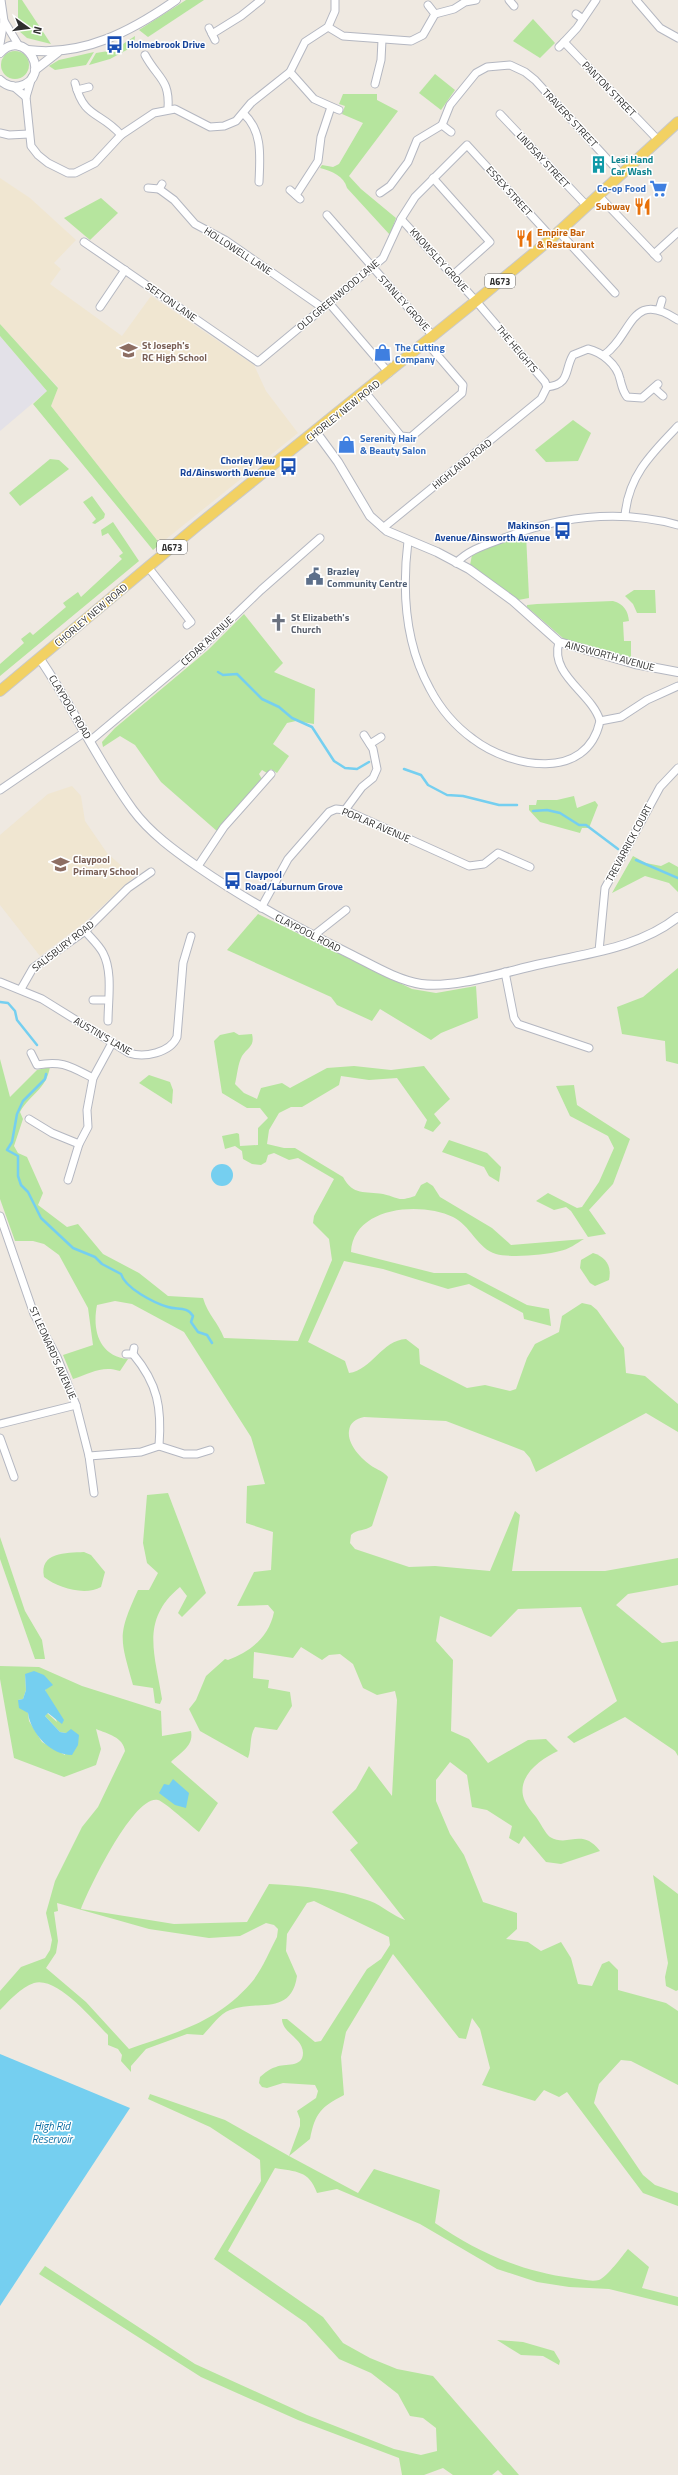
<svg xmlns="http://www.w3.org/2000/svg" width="678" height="2475" viewBox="0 0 678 2475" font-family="'Titillium Web',sans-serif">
  <rect width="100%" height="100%" fill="#efe9e1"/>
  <polygon fill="#e3e1e8" points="0,336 47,391 0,431"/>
  <g fill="#f0e6d1">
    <polygon points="0,178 30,198 76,240 54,263 61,269 50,284 122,336 151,296 254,365 266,391 298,433 160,544 51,406 58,387 0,324"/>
    <polygon points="72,786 81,796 85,821 107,853 134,877 85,922 40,956 0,905 0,835 48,794"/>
  </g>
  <g fill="#b6e59e" fill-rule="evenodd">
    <polygon points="18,0 22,0 51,44 27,38 18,30"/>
    <polygon points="186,0 204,0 148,37 139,30"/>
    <polygon points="533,19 555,43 540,58 513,41"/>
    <polygon points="135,36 134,46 110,59 89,65 96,53 114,50"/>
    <circle cx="15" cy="65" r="14"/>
    <polygon points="94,52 86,65 55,70 49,66 59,60"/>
    <polygon points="435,74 455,90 441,110 419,93"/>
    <path d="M343 94H377V100L398 111 349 176 361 189 396 218 390 235 347 188C344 176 332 171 320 168L322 165 333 167 339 164 363 123 342 114 345 106 339 104Z"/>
    <polygon points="101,198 118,213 90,240 64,218"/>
    <polygon points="0,324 58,388 51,406 160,544 153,550 33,404 47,391 0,336"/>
    <polygon points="573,420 591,433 578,461 546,462 535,450"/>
    <polygon points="50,459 59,460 69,469 20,506 9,493"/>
    <polygon points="92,496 105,514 104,518 95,524 92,523 96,519 83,502"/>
    <polygon points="113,522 139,561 0,676 0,664 24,643 21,639 30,632 33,635 66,607 63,603 78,592 81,597 122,559 119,556 123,553 108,533 102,536 101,530"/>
    <polygon points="526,534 529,598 513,601 470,565 472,555 477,552"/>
    <polygon points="634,590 655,590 656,613 637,613 633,604 625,596"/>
    <path d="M613 601C624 604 628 611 629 621L623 622 624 641H631V658L564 639 527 607V605L537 604Z"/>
    <polygon points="244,614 283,663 274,672 315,689 314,724 296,721 287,723 273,744 289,756 277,773 271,769 267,773 262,770 259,774 262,779 218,832 161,782 135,745 120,736 103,747 102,742 115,728 208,650"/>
    <polygon points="574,796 577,808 595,801 598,805 589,828 582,828 580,833 540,822 529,810 529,805 536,805 537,800 557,800"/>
    <polygon points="633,856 646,863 661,866 669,862 678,867 678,892 669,883 645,876 612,893"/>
    <polygon points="258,914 412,989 436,993 476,986 478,1018 441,1033 431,1040 380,1009 372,1021 337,1005 331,997 227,950"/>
    <polygon points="678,968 678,1064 666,1061 665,1041 622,1034 617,1007 643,997"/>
    <path d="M234 1032 239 1035 252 1034C255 1046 248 1047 242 1056 238 1063 237 1076 235 1084L244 1093 257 1099 261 1088 282 1083 290 1088 327 1068 354 1066 391 1070 424 1066 450 1099 434 1114 441 1123 433 1132 424 1128 427 1120 397 1078 369 1080 341 1076 339 1085 302 1107H291L279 1113 269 1130 267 1144 284 1148H295L343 1177C353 1196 365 1191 383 1194 400 1198 397 1202 415 1196L421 1185 427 1182 433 1186 440 1197 492 1228 511 1245 584 1239C577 1243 568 1250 560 1251 545 1255 511 1258 496 1254 478 1249 470 1225 453 1217 420 1201 353 1207 351 1252L434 1273H466L527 1305 549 1309 551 1326 524 1319 523 1313 469 1284 448 1289 383 1269 344 1261 308 1342 345 1361 349 1373C372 1370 382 1340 406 1339L419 1349 420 1364 467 1388 485 1385 510 1391 516 1389 527 1358 535 1344 559 1332 562 1316 582 1303 591 1305 597 1310 624 1348 626 1373 645 1376 678 1404V1432L646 1413 536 1472 530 1458 524 1451 446 1421 364 1417C356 1419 350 1422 349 1431 347 1445 363 1461 375 1468 380 1471 384 1472 388 1477L372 1526C365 1531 357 1529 351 1535L350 1543 355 1549 409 1567 435 1566 490 1571 515 1511 520 1515 512 1571H605L678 1558V1585L628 1594 616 1605 662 1643 678 1641V1756L675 1751 625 1717 574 1743 567 1737 617 1701 581 1607 518 1609 491 1637 440 1616 436 1641 453 1660 451 1731 469 1739 488 1763 528 1740 546 1739 558 1751C541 1759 516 1776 524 1799 526 1805 532 1812 536 1817 540 1822 545 1833 550 1837 569 1848 581 1827 600 1851L561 1864 546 1862 524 1836 519 1844 509 1838 512 1826 487 1810 472 1807 467 1775 450 1762 436 1780V1801L450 1834 464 1855 483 1902 517 1913V1929L506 1939 528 1942 541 1951 561 1942 571 1958 578 1984 592 1986 602 1964 609 1961 618 1970V1990L666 2003 678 2011V2085L631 2061 621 2060 599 2084 594 2103 643 2175 655 2185 678 2193V2206L643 2193 567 2092 559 2097 544 2090 535 2101 482 2085 490 2068 480 2029 472 2018 466 2039 459 2038 393 1954 346 2032 341 2057 344 2095C321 2107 315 2113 310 2139L289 2156 358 2193 374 2169 440 2190 435 2223C477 2252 522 2272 572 2278 581 2279 591 2282 599 2280 607 2277 623 2255 628 2249L649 2267 642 2288 678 2297V2306L609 2289 569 2287 537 2282 497 2269 420 2224 337 2189 317 2193C309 2170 296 2172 275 2168L228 2251 323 2317 343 2343 370 2358 397 2369 433 2376 519 2475H503L498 2470 492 2475H453L443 2468 424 2475H402L399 2458 298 2420 201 2377 39 2274 45 2266 195 2364 307 2415 394 2449 421 2455 437 2451 436 2428 423 2418 410 2416 398 2394 371 2373 339 2359 306 2323 214 2259 261 2181 260 2160 210 2127 148 2099 150 2094 225 2120 289 2156 300 2126V2119L297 2111 316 2098 318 2091 315 2085 283 2083 267 2088 262 2087 259 2083 260 2077C265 2073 269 2069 276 2067 285 2063 303 2068 303 2053 303 2038 282 2033 282 2019H287L315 2042 321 2041 367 1969 381 1959 390 1945 389 1937 314 1901 307 1903 287 1934 286 1951 297 1976C291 2017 257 1999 230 2010 219 2014 211 2027 203 2035L187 2034 146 2049 131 2066V2072L121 2061 122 2055 118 2049 108 2045V2035C93 2020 57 1976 34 1983 21 1987 9 2001 0 2010V1991L21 1967 45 1958 50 1950 52 1940 46 1913 55 1881 82 1827 98 1807 125 1751C123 1737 108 1734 96 1729L101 1749 96 1765 64 1777 14 1758 0 1679V1666L39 1667 82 1686 161 1711 162 1736 191 1731C194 1746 181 1752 171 1762L218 1803 199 1832C191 1826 165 1802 158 1800 134 1794 88 1890 81 1909L174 1924 247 1922 269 1884C304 1886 337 1889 370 1901 383 1906 393 1916 405 1920L350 1850 358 1843 332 1812 356 1789 369 1766 392 1796 397 1700 395 1691 377 1695 363 1688 353 1664 340 1654 329 1655 322 1660 301 1647 293 1658 254 1652 253 1678 269 1680 268 1688 290 1692 292 1706 277 1730 255 1727C249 1737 252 1747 248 1758L200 1731 189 1709 196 1700 206 1676 225 1659 228 1660C251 1651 269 1637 274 1612L268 1605 237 1606 254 1572 271 1570 273 1532 246 1523 247 1486 265 1484 251 1437 184 1332 132 1304 115 1301 97 1305C92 1330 99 1356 128 1359L120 1371C103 1365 90 1373 73 1379L63 1355 93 1345 88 1308 59 1255 44 1244 33 1241H15L0 1199V1059L10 1097 37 1070 50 1067C46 1090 31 1093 20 1112L23 1119 14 1146 18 1153 27 1157 43 1193 38 1205 67 1227 78 1224 103 1254 139 1273 168 1296 203 1298C208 1315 218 1322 224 1338L298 1341 332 1260 329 1239 313 1223 314 1216 334 1179 298 1158 289 1160 274 1153 268 1155 266 1162 261 1165 252 1164 243 1159 242 1151 235 1146 225 1149 222 1136 237 1133 239 1134 240 1146 258 1145V1128L268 1118 260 1108H247L222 1093 214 1041 220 1035ZM25 1674 47 1687 45 1690 57 1722 47 1713 45 1716 60 1732 66 1733 65 1755 42 1742 29 1721 28 1713 18 1700 23 1699 26 1690ZM57 1903 149 1929 209 1938 240 1936 266 1923 274 1925 278 1929 277 1937C269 1952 262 1970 251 1983 216 2023 177 2032 129 2049L86 2002 46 1968 56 1953 58 1941 54 1912 58 1911Z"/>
    <polygon points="149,1075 170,1082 173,1090 172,1104 139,1083"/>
    <polygon points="574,1085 577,1105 630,1139 613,1184 589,1210 606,1234 588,1237 571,1211 566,1207 554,1210 536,1201 548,1193 577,1208 582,1207 599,1182 614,1148 608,1136 570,1116 556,1086"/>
    <polygon points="449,1140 487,1153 501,1167 499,1182 489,1176 484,1167 442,1152"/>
    <path d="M593 1253C606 1257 612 1266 609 1280L595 1286 590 1283 580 1268 581 1260Z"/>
    <path d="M168 1493 206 1593 182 1617 178 1613 187 1596 180 1587C140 1620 155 1654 162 1699L160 1704 155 1703 153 1688 133 1685C120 1638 117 1636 138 1590H149L158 1573 147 1563 143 1543 147 1495Z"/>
    <polygon points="0,1537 25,1611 42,1640 45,1659 35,1659 0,1559"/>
    <path d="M84 1552 91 1555 105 1572 101 1587C85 1596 58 1588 44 1577 39 1552 66 1553 84 1552Z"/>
    <polygon points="653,1875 678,1894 678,1990 676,1991 666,1986 665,1977 668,1963"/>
    <polygon points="497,2340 523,2342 554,2351 560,2361 559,2365 543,2356 521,2355"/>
  </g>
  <g fill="#75cff0">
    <circle cx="222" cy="1175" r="11"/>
    <path d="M34 1671 44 1675 53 1685 45 1690 64 1720 62 1724 48 1713 45 1716 60 1732 66 1733 71 1729 79 1735 78 1745 72 1755C51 1755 31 1734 28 1713L19 1708 18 1700 23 1699 26 1690 25 1674Z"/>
    <polygon points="173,1779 189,1793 186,1808 175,1805 159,1793 164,1784 169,1785"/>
    <polygon points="0,2054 130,2108 0,2306"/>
  </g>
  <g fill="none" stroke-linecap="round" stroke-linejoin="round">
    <g stroke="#75cff0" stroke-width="2.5">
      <polyline points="218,672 223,675 237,674 262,699 279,707 292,718 312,727 334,761 345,768 357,769 369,762"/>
      <polyline points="404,769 421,775 428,785 447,795 463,796 499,805 517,805"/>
      <polyline points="533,811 547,810 560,813 579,825 586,825 618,849"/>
      <polyline points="636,860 678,878"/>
      <polyline points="0,1002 8,1003 15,1011 17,1020 37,1045"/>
      <path d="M46 1074 45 1079 23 1101 17 1114 12 1142 7 1150 18 1156V1176L21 1185 28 1192 41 1218 73 1248 95 1257 102 1264 121 1274C125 1288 154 1303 168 1307 177 1310 187 1306 193 1316L191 1322 198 1332 207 1335 212 1343"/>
    </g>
    <defs>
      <g id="minor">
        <polyline points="509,0 514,6"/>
        <polyline points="636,0 660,28 678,38"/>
        <polyline points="435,14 454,9 465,2 476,0"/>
        <polyline points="576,14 583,19"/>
        <polyline points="4,21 19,46"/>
        <polyline points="328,27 343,36 411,41 423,35 435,14 428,5"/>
        <polyline points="209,28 215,40"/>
        <polyline points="212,34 241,16 261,0"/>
        <polyline points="564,42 577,28 596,0"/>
        <polyline points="0,44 4,21 1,0"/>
        <polyline points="559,47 564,42 658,140"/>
        <path d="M145 55C158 79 170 79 168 109"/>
        <polyline points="290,72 314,99 339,110"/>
        <polyline points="32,77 26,97 31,146 38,155 48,163 68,173 75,173 95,163 121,135 154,113 175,109 210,127 224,126 236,121 251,103 290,72 305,42 328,27 335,11 335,0"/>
        <path d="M75 83C84 119 100 111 121 135"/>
        <polyline points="375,84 381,60 382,40"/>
        <polyline points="13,86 26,97"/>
        <polyline points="77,90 89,87"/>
        <path d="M244 114C263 132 260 157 259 182"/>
        <polyline points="500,114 587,206"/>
        <polyline points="442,125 451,132"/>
        <polyline points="0,133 9,135 29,134"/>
        <polyline points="433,178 490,242 453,275"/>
        <polyline points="148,188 159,189 162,184"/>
        <polyline points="159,189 174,200 195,224 225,240 323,308"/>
        <polyline points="290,190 300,199"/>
        <polyline points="380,193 390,186 408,162 417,140 442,125 450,105 476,73 487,67 510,65 525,72 535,80 621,174"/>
        <polyline points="296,195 318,161 321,137 331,107"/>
        <polyline points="598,195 658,258"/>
        <polyline points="327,215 433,336"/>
        <polyline points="558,231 615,293"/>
        <polyline points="84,242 258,362 383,258 401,219 415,197 467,145 552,238"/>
        <polyline points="654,254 678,232"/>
        <polyline points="329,303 389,373"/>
        <polyline points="100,307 125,270"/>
        <polyline points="659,310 662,300"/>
        <path d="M604 355C633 335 630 288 678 320"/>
        <path d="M547 387C571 384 564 370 573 355L588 349C601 352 617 364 620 379 622 386 622 390 627 397L642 398 658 384"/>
        <polyline points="654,388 663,396"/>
        <polyline points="365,392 401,436 411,437 462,393 463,385 426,342"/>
        <path d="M625 516C628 476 652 453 678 426"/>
        <polyline points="383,528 541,399 547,387 545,382 476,301 401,219"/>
        <path d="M408 541C402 590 405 644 430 689 440 708 455 726 473 739 511 768 587 782 600 721L621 717 647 700 678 686"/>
        <path d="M456 563C470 549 486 545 504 538 561 516 619 509 678 525"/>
        <polyline points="148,567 191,622 187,625"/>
        <path d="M559 642C549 675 592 693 600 721"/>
        <polyline points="90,741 202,647 261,590 320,538"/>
        <polyline points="370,744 381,737"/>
        <polyline points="0,790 85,732"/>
        <polyline points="345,810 362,787 373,778 377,769 373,749 364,735"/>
        <polyline points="198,866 224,827 271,774"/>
        <polyline points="261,908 288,859 329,812 336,809 345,810 469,866 484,864 498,853 530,867"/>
        <path d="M85 931C91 938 99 945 103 953 113 972 108 1000 108 1021"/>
        <polyline points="313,936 346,910"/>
        <polyline points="599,951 605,888 660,787 678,768"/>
        <polyline points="505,972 514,1018 518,1024 589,1048"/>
        <path d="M0 982 42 999 129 1053C144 1058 170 1053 177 1037L183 963 191 936"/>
        <polyline points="21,989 33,968 85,931 128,888 151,872"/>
        <polyline points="93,1000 108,1000"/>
        <path d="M31 1053 37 1065C63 1060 71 1067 93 1078"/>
        <polyline points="29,1119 52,1133 79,1144"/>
        <polyline points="68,1180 79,1144 88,1127 87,1110 93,1078 112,1043"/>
        <polyline points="0,1216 34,1314 57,1357 76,1405 89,1456 94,1493"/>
        <polyline points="126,1354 133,1354 134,1348"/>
        <path d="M133 1354C158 1384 162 1408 159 1446"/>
        <polyline points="0,1424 76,1405"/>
        <polyline points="0,1438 14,1477"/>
        <polyline points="89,1456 141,1452 159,1446 184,1454 197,1454 210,1450"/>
      </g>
      <g id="tertiary">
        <path d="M28 50C83 57 132 31 176 0"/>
        <path d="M0 53C24 26 54 77 20 86 13 88 5 85 0 80"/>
        <polyline points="35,70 58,52"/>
        <polyline points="316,432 338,462 370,516 387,531 437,552 469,569 513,601 559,642 635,664 678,672"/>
        <path d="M40 659C73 707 98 762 133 810 150 833 175 851 198 867 247 901 299 929 352 955 374 966 397 980 421 984 454 989 508 971 541 964 588 953 639 948 678 917"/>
      </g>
      <polyline id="primary" points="0,691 197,526 476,301 552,238 678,122"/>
    </defs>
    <use href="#minor" stroke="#b4b7c1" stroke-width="9"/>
    <use href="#tertiary" stroke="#b4b7c1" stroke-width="10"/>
    <use href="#primary" stroke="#c9c9c9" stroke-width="12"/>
    <use href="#minor" stroke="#fff" stroke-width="7"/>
    <use href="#tertiary" stroke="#fff" stroke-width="8"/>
    <use href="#primary" stroke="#f2d163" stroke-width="10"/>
  </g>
  <defs>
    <symbol id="bus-bare" viewBox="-9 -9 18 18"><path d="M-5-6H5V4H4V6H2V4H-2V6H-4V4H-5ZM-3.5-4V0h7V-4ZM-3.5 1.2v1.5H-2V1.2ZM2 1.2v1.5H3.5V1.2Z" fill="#1a4fb4" stroke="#fff" stroke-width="2.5" paint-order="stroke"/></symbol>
    <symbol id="building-bare" viewBox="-9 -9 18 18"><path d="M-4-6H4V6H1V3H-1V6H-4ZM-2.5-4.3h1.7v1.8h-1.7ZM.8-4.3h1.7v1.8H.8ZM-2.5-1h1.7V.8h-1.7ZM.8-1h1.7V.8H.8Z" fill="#0f9aa8" stroke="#fff" stroke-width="2.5" paint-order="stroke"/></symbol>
    <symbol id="supermarket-bare" viewBox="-9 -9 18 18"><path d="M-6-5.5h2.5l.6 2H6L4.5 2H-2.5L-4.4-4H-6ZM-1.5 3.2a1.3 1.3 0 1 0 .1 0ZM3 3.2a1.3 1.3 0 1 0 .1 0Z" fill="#3f7fe0" stroke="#fff" stroke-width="2.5" paint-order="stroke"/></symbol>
    <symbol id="restaurant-bare" viewBox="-9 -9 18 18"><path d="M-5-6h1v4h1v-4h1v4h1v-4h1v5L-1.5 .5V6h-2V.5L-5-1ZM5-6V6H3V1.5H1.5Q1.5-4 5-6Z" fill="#e8710a" stroke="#fff" stroke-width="2.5" paint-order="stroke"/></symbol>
    <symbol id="school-bare" viewBox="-9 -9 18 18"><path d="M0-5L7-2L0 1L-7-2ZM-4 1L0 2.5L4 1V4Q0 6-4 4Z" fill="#8d6e63" stroke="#fff" stroke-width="2.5" paint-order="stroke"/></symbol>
    <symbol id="shop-bare" viewBox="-9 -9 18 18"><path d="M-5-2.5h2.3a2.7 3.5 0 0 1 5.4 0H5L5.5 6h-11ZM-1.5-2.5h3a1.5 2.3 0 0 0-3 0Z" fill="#3f7fe0" stroke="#fff" stroke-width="2.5" paint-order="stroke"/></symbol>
    <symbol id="civic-bare" viewBox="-9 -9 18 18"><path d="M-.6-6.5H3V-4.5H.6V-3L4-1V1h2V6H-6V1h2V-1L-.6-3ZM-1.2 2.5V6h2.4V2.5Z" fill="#5c6f8a" stroke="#fff" stroke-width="2.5" paint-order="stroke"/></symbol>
    <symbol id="church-bare" viewBox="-9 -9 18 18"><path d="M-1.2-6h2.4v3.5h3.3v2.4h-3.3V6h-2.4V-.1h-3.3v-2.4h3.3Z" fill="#6b7280" stroke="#fff" stroke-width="2.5" paint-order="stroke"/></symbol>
  </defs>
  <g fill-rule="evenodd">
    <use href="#bus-bare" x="102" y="32" width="25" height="25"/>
    <use href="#building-bare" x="586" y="152" width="25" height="25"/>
    <use href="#supermarket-bare" x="646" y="176" width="25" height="25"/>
    <use href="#restaurant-bare" x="630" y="194" width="25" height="25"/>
    <use href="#restaurant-bare" x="512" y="226" width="25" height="25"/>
    <use href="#school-bare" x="116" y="338" width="25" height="25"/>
    <use href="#shop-bare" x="370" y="340" width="25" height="25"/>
    <use href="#shop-bare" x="334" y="432" width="25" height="25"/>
    <use href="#bus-bare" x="276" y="454" width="25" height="25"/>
    <use href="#bus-bare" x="550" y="518" width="25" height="25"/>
    <use href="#civic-bare" x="302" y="564" width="25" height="25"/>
    <use href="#church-bare" x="266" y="610" width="25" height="25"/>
    <use href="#school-bare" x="48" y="852" width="25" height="25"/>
    <use href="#bus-bare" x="220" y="868" width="25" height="25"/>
  </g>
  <g text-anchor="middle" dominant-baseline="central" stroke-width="3" stroke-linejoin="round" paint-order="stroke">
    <g fill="#fff" stroke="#6d6d6d" stroke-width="1">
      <rect x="485" y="274" width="30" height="14" rx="3"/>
      <rect x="157" y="540" width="30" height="14" rx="3"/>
    </g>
    <g font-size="9" font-weight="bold" fill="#2e2e2e">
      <text x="500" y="281">A673</text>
      <text x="172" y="547">A673</text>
    </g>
    <g font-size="10" font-weight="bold" fill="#164399" stroke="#fff" text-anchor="start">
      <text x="127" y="44">Holmebrook Drive</text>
      <text x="275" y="460" text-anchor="end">Chorley New<tspan x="275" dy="12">Rd/Ainsworth Avenue</tspan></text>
      <text x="550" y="525" text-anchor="end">Makinson<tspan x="550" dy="12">Avenue/Ainsworth Avenue</tspan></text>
      <text x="245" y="874">Claypool<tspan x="245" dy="12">Road/Laburnum Grove</tspan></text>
    </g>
    <g font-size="10" fill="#2e2e2e" stroke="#fff">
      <text transform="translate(609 89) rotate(46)">PANTON STREET</text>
      <text transform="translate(570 118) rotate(47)">TRAVERS STREET</text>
      <text transform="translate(543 160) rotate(47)">LINDSAY STREET</text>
      <text transform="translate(509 191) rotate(48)">ESSEX STREET</text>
      <text transform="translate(238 251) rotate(33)">HOLLOWELL LANE</text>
      <text transform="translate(439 260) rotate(48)">KNOWSLEY GROVE</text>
      <text transform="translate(338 295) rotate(-40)">OLD GREENWOOD LANE</text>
      <text transform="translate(171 302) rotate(35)">SEFTON LANE</text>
      <text transform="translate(404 303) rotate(48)">STANLEY GROVE</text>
      <text transform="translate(517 349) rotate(50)">THE HEIGHTS</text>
      <text transform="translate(343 411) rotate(-39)">CHORLEY NEW ROAD</text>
      <text transform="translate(462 464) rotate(-39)">HIGHLAND ROAD</text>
      <text transform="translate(91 615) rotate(-40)">CHORLEY NEW ROAD</text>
      <text transform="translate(207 641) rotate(-43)">CEDAR AVENUE</text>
      <text transform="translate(610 656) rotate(15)">AINSWORTH AVENUE</text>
      <text transform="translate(70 707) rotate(59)">CLAYPOOL ROAD</text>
      <text transform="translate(376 825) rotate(23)">POPLAR AVENUE</text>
      <text transform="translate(629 843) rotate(-62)">TREVARRICK COURT</text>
      <text transform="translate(308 933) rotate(27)">CLAYPOOL ROAD</text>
      <text transform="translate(63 946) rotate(-38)">SALISBURY ROAD</text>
      <text transform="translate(103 1036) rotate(30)">AUSTIN'S LANE</text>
      <text transform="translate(53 1353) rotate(66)">ST LEONARD'S AVENUE</text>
    </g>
    <g font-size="10" font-weight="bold" fill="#0d838f" stroke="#fff" text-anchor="start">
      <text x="611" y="159">Lesi Hand<tspan x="611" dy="12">Car Wash</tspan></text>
    </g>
    <g font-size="10" font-weight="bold" fill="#366cbe" stroke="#fff" text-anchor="start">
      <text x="646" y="188" text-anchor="end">Co-op Food</text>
      <text x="395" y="347">The Cutting<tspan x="395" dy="12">Company</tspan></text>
      <text x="360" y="438">Serenity Hair<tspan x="360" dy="12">&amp; Beauty Salon</tspan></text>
    </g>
    <g font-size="10" font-weight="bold" fill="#c56008" stroke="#fff" text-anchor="end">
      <text x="630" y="206">Subway</text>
      <text x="537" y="232" text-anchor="start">Empire Bar<tspan x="537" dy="12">&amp; Restaurant</tspan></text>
    </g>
    <g font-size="10" font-weight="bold" fill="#785e54" stroke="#fff" text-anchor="start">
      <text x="142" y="345">St Joseph's<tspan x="142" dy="12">RC High School</tspan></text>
      <text x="73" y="859">Claypool<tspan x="73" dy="12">Primary School</tspan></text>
    </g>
    <g font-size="10" font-weight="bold" fill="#4e5e75" stroke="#fff" text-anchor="start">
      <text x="327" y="571">Brazley<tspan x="327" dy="12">Community Centre</tspan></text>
    </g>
    <g font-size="10" font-weight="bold" fill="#5b616d" stroke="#fff" text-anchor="start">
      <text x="291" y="617">St Elizabeth's<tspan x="291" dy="12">Church</tspan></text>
    </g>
    <g font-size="11" font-style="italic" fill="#0d6fa3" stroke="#fff">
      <text x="52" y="2126">High Rid<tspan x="52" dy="13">Reservoir</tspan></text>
    </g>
  </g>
  <g transform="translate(28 28) rotate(104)" stroke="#ffffff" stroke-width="3" paint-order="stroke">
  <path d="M0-3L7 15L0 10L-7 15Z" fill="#2e2e2e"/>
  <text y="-6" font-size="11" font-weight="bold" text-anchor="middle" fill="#2e2e2e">N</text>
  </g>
</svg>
